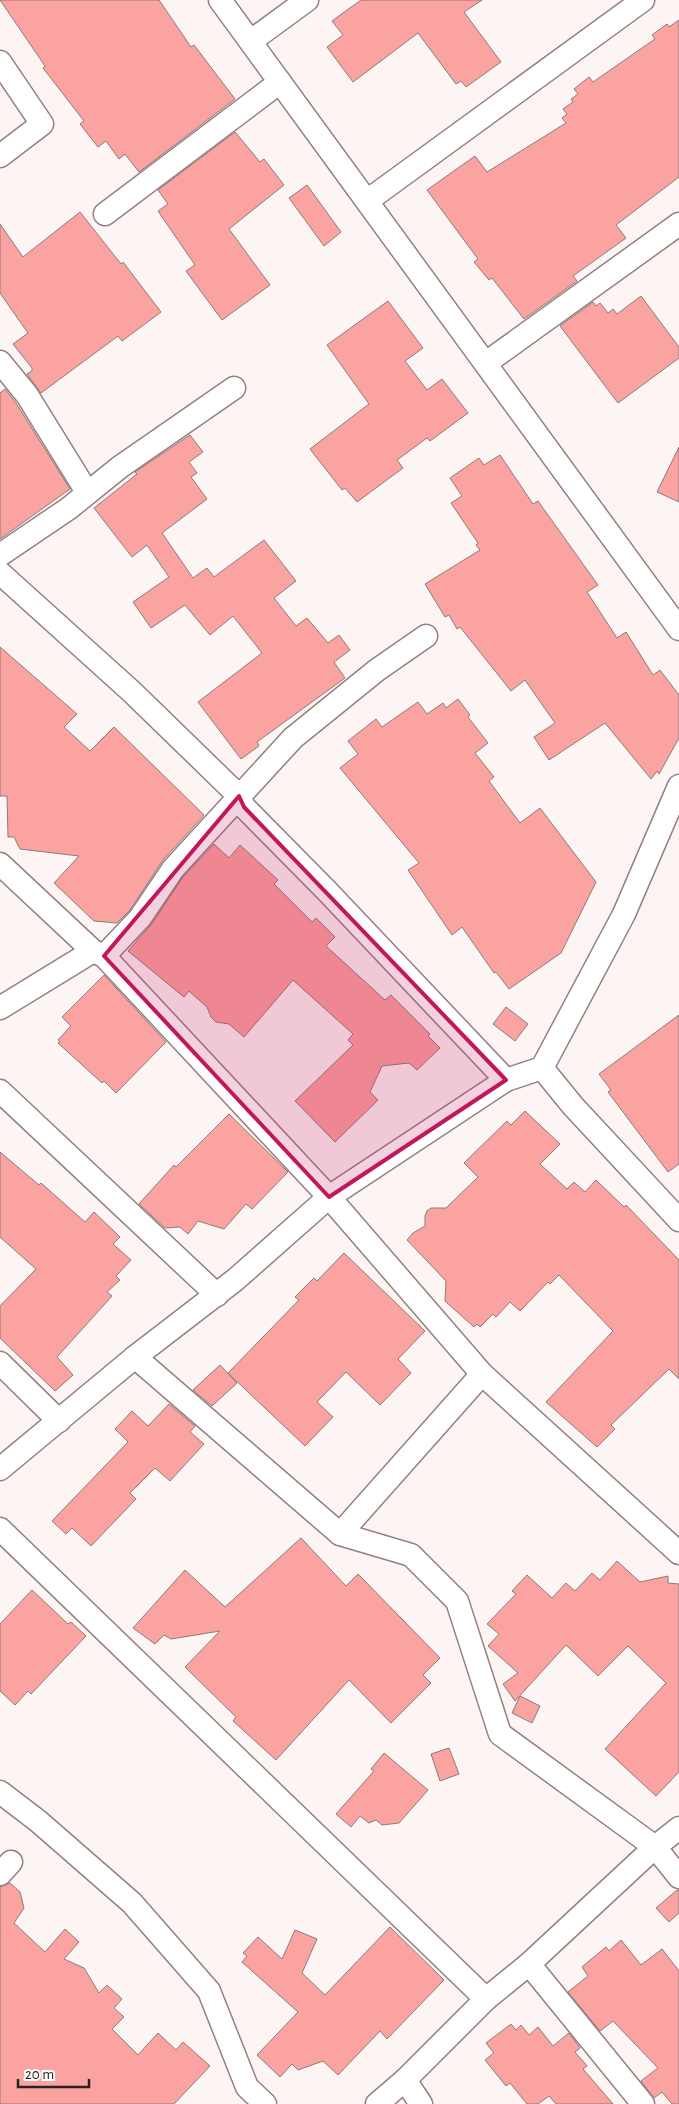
<svg xmlns="http://www.w3.org/2000/svg" width="679" height="2104" viewBox="0 0 679 2104" font-family="'Alegreya Sans',sans-serif">
  <rect width="100%" height="100%" fill="#fdf4f4"/>
  <g fill="#faa3a1" stroke="#8d7b7a">
    <polygon points="0,0 159,0 191,47 194,45 235,99 139,172 125,154 119,159 106,141 98,147 80,124 84,121 43,68 45,66"/>
    <polygon points="361,0 482,0 464,12 501,62 466,87 461,81 456,84 418,33 353,82 327,47 343,35 332,21"/>
    <polygon points="679,20 679,177 616,225 626,238 573,276 577,281 524,319 492,278 489,280 474,262 478,259 427,190 475,156 487,172 566,123 562,118 567,114 563,109 573,102 571,99 578,94 574,89 589,77 593,82 655,39 652,35 667,24 669,27"/>
    <polygon points="235,132 260,162 264,159 284,185 229,229 270,285 222,320 186,271 195,265 158,211 168,204 158,190"/>
    <polygon points="307,185 341,232 324,246 289,198"/>
    <polygon points="80,212 121,264 123,262 161,312 122,341 118,336 41,393 27,374 32,371 32,368 13,344 28,333 0,293 0,224 23,257"/>
    <polygon points="641,296 679,347 679,358 618,403 560,326 593,302 596,306 600,303 608,313 613,309 617,314"/>
    <polygon points="388,301 423,348 405,361 427,390 442,379 468,413 430,441 427,438 397,460 403,468 357,502 345,488 342,490 310,449 369,404 327,345"/>
    <polygon points="5,389 16,403 70,489 0,539 0,393"/>
    <polygon points="190,435 203,452 189,462 197,473 191,477 207,499 162,533 193,578 207,568 214,577 264,540 296,581 274,598 296,626 307,618 328,643 339,635 350,650 334,662 345,678 257,742 259,746 241,759 198,702 262,653 233,616 210,635 185,605 151,628 133,602 169,577 147,545 132,557 94,508 137,474 135,472"/>
    <polygon points="679,447 679,502 657,492"/>
    <polygon points="500,455 533,504 538,501 598,585 587,592 617,638 626,632 653,675 660,670 679,695 679,738 659,774 657,771 651,779 605,723 549,760 534,737 555,723 525,680 511,691 460,627 457,629 449,615 445,617 425,584 480,550 476,545 478,543 451,503 462,496 450,478 479,458 484,465"/>
    <polygon points="0,647 77,714 64,727 90,751 114,727 204,815 163,860 130,910 117,923 94,921 54,883 79,856 20,849 14,837 8,837 7,796 0,796"/>
    <polygon points="458,699 470,715 468,717 488,743 475,753 494,777 489,781 520,823 540,808 596,882 561,953 509,989 496,972 494,973 462,927 452,935 408,870 419,863 340,768 358,754 348,741 376,719 382,727 418,702 427,714 443,703 446,708"/>
    <polygon points="214,844 229,858 240,845 278,880 274,884 312,922 316,918 335,937 326,946 385,1000 391,995 430,1034 428,1036 440,1048 417,1070 409,1063 382,1066 370,1092 378,1100 335,1142 295,1101 353,1045 348,1040 353,1034 293,980 244,1037 229,1024 216,1022 211,1017 207,1007 189,991 184,997 128,951 151,925 183,877"/>
    <polygon points="104,975 166,1042 116,1093 104,1081 102,1083 58,1043 60,1042 58,1040 71,1026 62,1017"/>
    <polygon points="506,1007 528,1024 515,1041 493,1024"/>
    <polygon points="679,1015 679,1164 668,1172 608,1092 611,1090 599,1074"/>
    <polygon points="525,1111 560,1144 540,1164 567,1189 574,1182 585,1192 596,1180 624,1207 626,1205 679,1260 679,1379 669,1369 611,1425 615,1429 597,1447 546,1402 613,1331 559,1275 550,1284 548,1282 520,1311 510,1302 496,1317 493,1314 480,1327 477,1324 474,1327 445,1301 446,1281 407,1240 413,1233 425,1226 425,1216 427,1211 431,1208 446,1208 478,1177 464,1163 507,1121 511,1125"/>
    <polygon points="229,1114 288,1172 252,1209 246,1204 224,1229 198,1221 188,1234 180,1227 165,1228 139,1204 174,1165 176,1167"/>
    <polygon points="0,1152 39,1185 41,1183 85,1222 94,1212 120,1237 113,1244 131,1260 116,1276 120,1280 107,1292 112,1296 57,1357 73,1375 55,1391 0,1338 0,1306 36,1269 0,1237"/>
    <polygon points="344,1253 425,1331 398,1359 411,1373 380,1405 346,1372 317,1402 333,1417 305,1446 228,1373 299,1300 295,1297 314,1278 317,1281"/>
    <polygon points="220,1365 237,1383 212,1406 193,1390"/>
    <polygon points="169,1404 195,1426 190,1432 204,1444 170,1481 155,1468 130,1493 136,1499 91,1546 72,1528 66,1534 52,1521 128,1442 115,1429 132,1411 148,1426"/>
    <polygon points="301,1538 346,1586 358,1574 440,1658 423,1675 431,1683 391,1723 349,1680 276,1760 233,1721 236,1717 185,1667 220,1631 171,1639 164,1635 155,1644 133,1628 185,1570 225,1607"/>
    <polygon points="617,1561 640,1582 668,1576 668,1583 679,1584 679,1772 656,1796 605,1749 666,1683 628,1646 598,1676 566,1645 515,1701 503,1684 518,1673 488,1646 499,1634 487,1624 516,1594 512,1591 527,1575 552,1598 566,1583 575,1591 592,1573 600,1580"/>
    <polygon points="32,1590 68,1624 71,1622 86,1636 31,1694 28,1691 15,1705 0,1691 0,1624"/>
    <polygon points="520,1696 540,1706 532,1723 512,1713"/>
    <polygon points="449,1748 459,1774 440,1781 431,1754"/>
    <polygon points="384,1753 428,1790 399,1823 382,1825 376,1820 369,1823 360,1816 351,1827 336,1814 374,1771 371,1769"/>
    <polygon points="10,1883 20,1892 24,1908 14,1923 45,1952 65,1929 79,1942 64,1959 84,1968 99,1993 107,1985 122,1999 114,2008 124,2017 112,2029 138,2055 158,2033 176,2050 183,2042 210,2066 174,2104 0,2104 0,1887"/>
    <polygon points="677,1890 679,1890 679,1913 669,1922 656,1908"/>
    <polygon points="390,1927 444,1980 387,2039 380,2031 338,2075 323,2061 298,2070 292,2064 280,2077 257,2055 298,2012 242,1962 247,1956 243,1953 258,1937 282,1959 295,1930 317,1939 302,1973 325,1995"/>
    <polygon points="621,1940 641,1965 662,1949 679,1971 679,2104 672,2104 662,2092 654,2098 641,2081 658,2068 613,2021 600,2031 568,1992 588,1976 582,1967 606,1947 609,1951"/>
    <polygon points="511,2024 516,2030 521,2025 529,2035 538,2027 553,2046 569,2033 580,2048 575,2052 587,2066 583,2069 613,2104 556,2104 549,2096 538,2104 527,2104 510,2083 506,2086 485,2060 494,2053 486,2043"/>
  </g>
  <g fill="none" stroke-linecap="round" stroke-linejoin="round">
    <defs>
      <g id="minor">
        <polyline points="220,0 679,629"/>
        <polyline points="251,41 307,0"/>
        <polyline points="0,62 42,124 0,156"/>
        <polyline points="367,201 643,0"/>
        <polyline points="105,214 280,82"/>
        <polyline points="0,362 27,395 87,492"/>
        <polyline points="486,363 679,224"/>
        <polyline points="0,555 68,509 120,467 234,388"/>
        <polyline points="0,573 132,692 239,796 244,807 326,890 506,1080"/>
        <polyline points="0,864 93,951 104,956 329,1197 482,1374 679,1553"/>
        <polyline points="104,956 140,918 173,869 293,738 377,670 426,636"/>
        <polyline points="0,1008 93,951"/>
        <polyline points="542,1068 573,1106 679,1220"/>
        <polyline points="0,1091 217,1295"/>
        <polyline points="135,1357 340,1534 411,1555 457,1601 500,1734 655,1847 679,1877"/>
        <polyline points="0,1363 59,1421"/>
        <polyline points="0,1469 135,1357 235,1280 329,1197 506,1080 542,1068 624,914 679,786"/>
        <polyline points="0,1529 486,1999"/>
        <polyline points="340,1534 482,1374"/>
        <polyline points="0,1792 38,1821 132,1903 209,1991 247,2087 265,2104"/>
        <polyline points="0,1874 11,1862"/>
        <polyline points="529,1964 643,2104"/>
        <polyline points="405,2080 421,2104"/>
        <polyline points="377,2104 405,2080 486,1999 529,1964 655,1847 679,1828"/>
      </g>
    </defs>
    <use href="#minor" stroke="#938180" stroke-width="25"/>
    <use href="#minor" stroke="#fff" stroke-width="22"/>
  </g>
  <path fill="#c2185b" fill-opacity="0.2" stroke="#c2185b" stroke-width="4" stroke-linejoin="round" d="M239 796 244 807 506 1080 329 1197 104 956Z"/>
  <path d="M18 2079v8h71v-8" fill="none" stroke="#292222" stroke-width="2.5"/>
  <text x="25" y="2079" font-size="15" fill="#292222" stroke="#ffffff" stroke-width="4" paint-order="stroke">20 m</text>
</svg>
